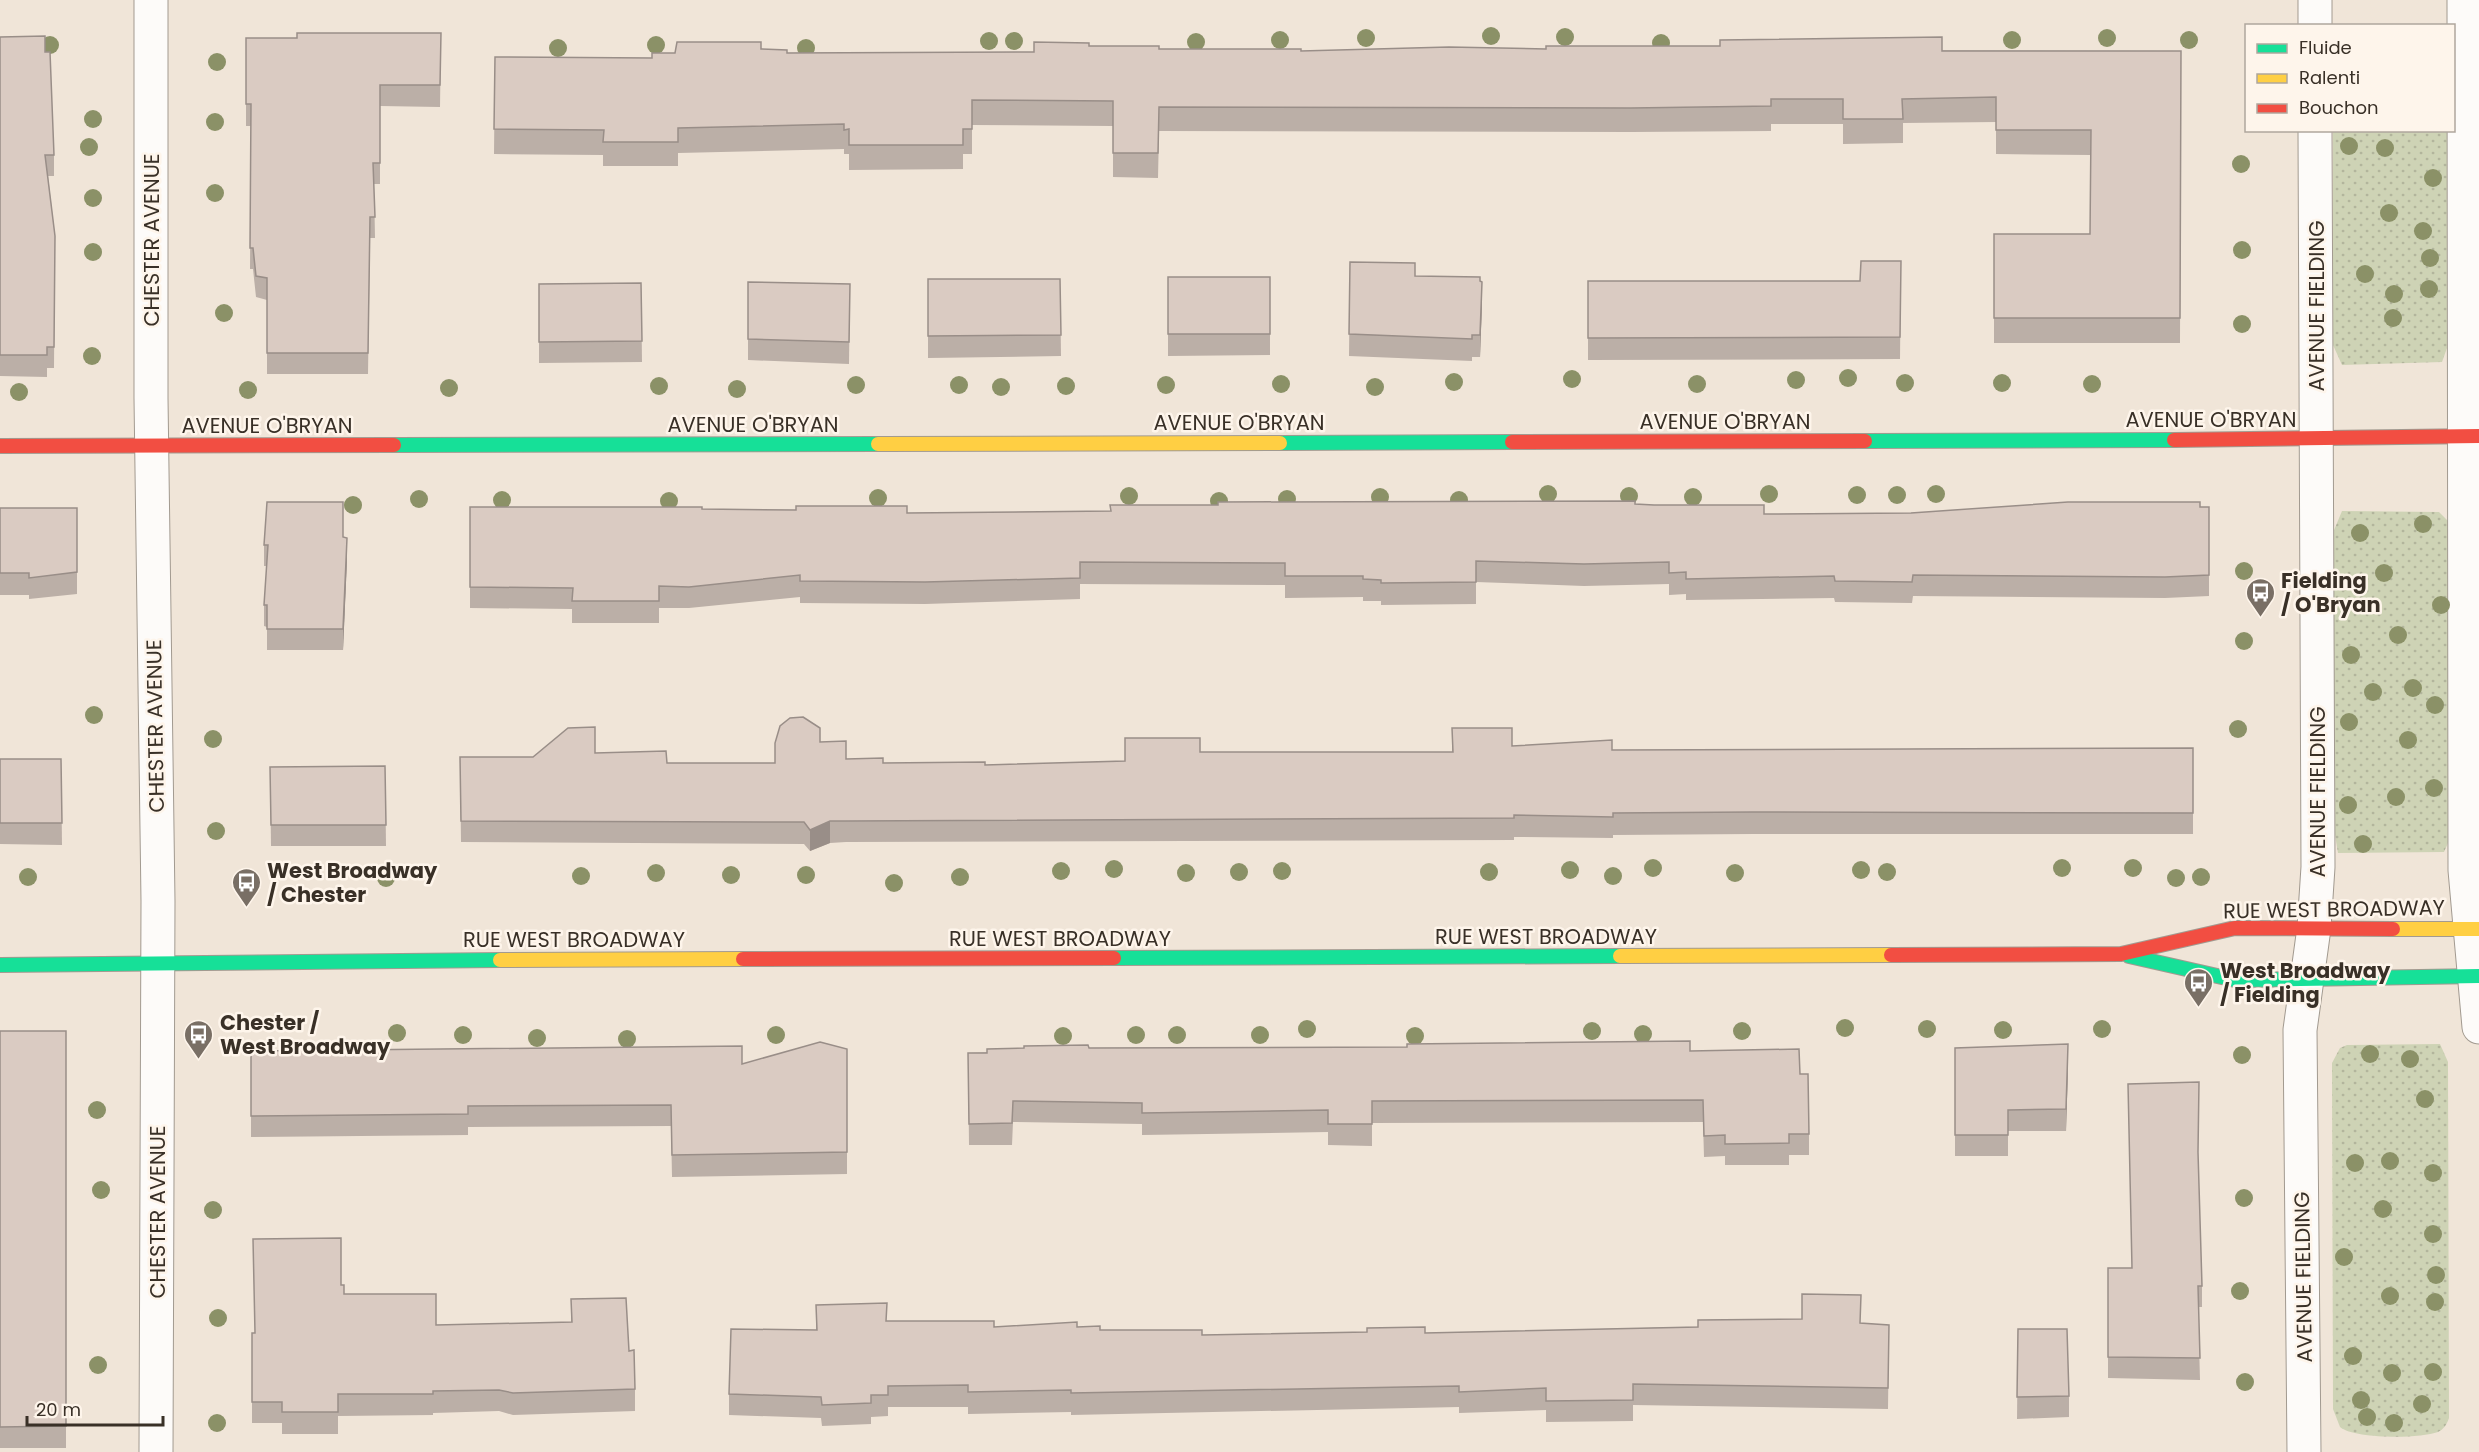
<svg xmlns="http://www.w3.org/2000/svg" width="2479" height="1452" viewBox="0 0 2479 1452" font-family="Poppins,sans-serif">
  <defs>
    <pattern id="grass-dots" width="8" height="8" patternUnits="userSpaceOnUse" patternTransform="scale(1.5)"><rect width="8" height="8" fill="#ced3b5"/><path d="M2 2h.1M6 6h.1" fill="none" stroke="#b2b59c" stroke-width="1.8" stroke-linecap="round"/></pattern>
  </defs>
  <rect width="100%" height="100%" fill="#f0e5d8"/>
  <g fill="url(#grass-dots)">
    <polygon points="2333,131 2447,131 2447,348 2442,362 2342,365 2333,345"/>
    <polygon points="2342,511 2439,512 2448,521 2448,843 2444,852 2338,853 2334,829 2332,535"/>
    <path d="M2440 1044 2448 1062 2449 1418C2447 1424 2444 1429 2438 1432 2419 1439 2354 1439 2340 1427L2333 1409 2332 1063 2340 1048 2347 1045Z"/>
  </g>
  <g fill="none" stroke-linecap="round" stroke-linejoin="round">
    <defs>
      <g id="street">
        <polyline points="151,0 151,398 158,901 156,1452"/>
        <polyline points="2315,0 2315,26"/>
        <polyline points="2464,0 2465,870 2479,1027"/>
        <polyline points="2304,1452 2300,1030 2314,928 2318,867 2315,130"/>
      </g>
      <g id="fast">
        <polyline points="1865,441 2174,440"/>
        <polyline points="1280,443 1512,442"/>
        <polyline points="394,445 878,444"/>
        <polyline points="2129,956 2235,980 2479,976"/>
        <polyline points="1114,958 1620,956"/>
        <polyline points="0,965 500,960"/>
      </g>
      <g id="slow">
        <polyline points="878,444 1280,443"/>
        <polyline points="2393,929 2479,929"/>
        <polyline points="1620,956 1891,955"/>
        <polyline points="500,960 743,959"/>
      </g>
      <g id="jam">
        <polyline points="2174,440 2479,436"/>
        <polyline points="1512,442 1865,441"/>
        <polyline points="0,446 394,445"/>
        <polyline points="1891,955 2121,954 2235,928 2393,929"/>
        <polyline points="743,959 1114,958"/>
      </g>
    </defs>
    <use href="#street" stroke="#a29a90" stroke-width="35"/>
    <use href="#fast" stroke="#a29a90" stroke-width="16"/>
    <use href="#slow" stroke="#a29a90" stroke-width="16"/>
    <use href="#jam" stroke="#a29a90" stroke-width="16"/>
    <use href="#street" stroke="#fdfbf9" stroke-width="33"/>
    <use href="#fast" stroke="#16e098" stroke-width="14"/>
    <use href="#slow" stroke="#ffcf43" stroke-width="14"/>
    <use href="#jam" stroke="#f24e42" stroke-width="14"/>
  </g>
  <g fill="#8b9167">
    <circle cx="1491" cy="36" r="9"/>
    <circle cx="1565" cy="37" r="9"/>
    <circle cx="1366" cy="38" r="9"/>
    <circle cx="2107" cy="38" r="9"/>
    <circle cx="1280" cy="40" r="9"/>
    <circle cx="2012" cy="40" r="9"/>
    <circle cx="2189" cy="40" r="9"/>
    <circle cx="989" cy="41" r="9"/>
    <circle cx="1014" cy="41" r="9"/>
    <circle cx="1196" cy="42" r="9"/>
    <circle cx="1661" cy="43" r="9"/>
    <circle cx="50" cy="45" r="9"/>
    <circle cx="656" cy="45" r="9"/>
    <circle cx="558" cy="48" r="9"/>
    <circle cx="806" cy="48" r="9"/>
    <circle cx="217" cy="62" r="9"/>
    <circle cx="93" cy="119" r="9"/>
    <circle cx="215" cy="122" r="9"/>
    <circle cx="2349" cy="146" r="9"/>
    <circle cx="89" cy="147" r="9"/>
    <circle cx="2385" cy="148" r="9"/>
    <circle cx="2241" cy="164" r="9"/>
    <circle cx="2433" cy="178" r="9"/>
    <circle cx="215" cy="193" r="9"/>
    <circle cx="93" cy="198" r="9"/>
    <circle cx="2389" cy="213" r="9"/>
    <circle cx="2423" cy="231" r="9"/>
    <circle cx="2242" cy="250" r="9"/>
    <circle cx="93" cy="252" r="9"/>
    <circle cx="2430" cy="258" r="9"/>
    <circle cx="2365" cy="274" r="9"/>
    <circle cx="2429" cy="289" r="9"/>
    <circle cx="2394" cy="294" r="9"/>
    <circle cx="224" cy="313" r="9"/>
    <circle cx="2393" cy="318" r="9"/>
    <circle cx="2242" cy="324" r="9"/>
    <circle cx="92" cy="356" r="9"/>
    <circle cx="1848" cy="378" r="9"/>
    <circle cx="1572" cy="379" r="9"/>
    <circle cx="1796" cy="380" r="9"/>
    <circle cx="1454" cy="382" r="9"/>
    <circle cx="1905" cy="383" r="9"/>
    <circle cx="2002" cy="383" r="9"/>
    <circle cx="1281" cy="384" r="9"/>
    <circle cx="1697" cy="384" r="9"/>
    <circle cx="2092" cy="384" r="9"/>
    <circle cx="856" cy="385" r="9"/>
    <circle cx="959" cy="385" r="9"/>
    <circle cx="1166" cy="385" r="9"/>
    <circle cx="659" cy="386" r="9"/>
    <circle cx="1066" cy="386" r="9"/>
    <circle cx="1001" cy="387" r="9"/>
    <circle cx="1375" cy="387" r="9"/>
    <circle cx="449" cy="388" r="9"/>
    <circle cx="737" cy="389" r="9"/>
    <circle cx="248" cy="390" r="9"/>
    <circle cx="19" cy="392" r="9"/>
    <circle cx="1548" cy="494" r="9"/>
    <circle cx="1769" cy="494" r="9"/>
    <circle cx="1936" cy="494" r="9"/>
    <circle cx="1857" cy="495" r="9"/>
    <circle cx="1897" cy="495" r="9"/>
    <circle cx="1129" cy="496" r="9"/>
    <circle cx="1629" cy="496" r="9"/>
    <circle cx="1380" cy="497" r="9"/>
    <circle cx="1693" cy="497" r="9"/>
    <circle cx="878" cy="498" r="9"/>
    <circle cx="419" cy="499" r="9"/>
    <circle cx="1287" cy="499" r="9"/>
    <circle cx="502" cy="500" r="9"/>
    <circle cx="1459" cy="500" r="9"/>
    <circle cx="669" cy="501" r="9"/>
    <circle cx="1219" cy="501" r="9"/>
    <circle cx="353" cy="505" r="9"/>
    <circle cx="2423" cy="524" r="9"/>
    <circle cx="2360" cy="533" r="9"/>
    <circle cx="2244" cy="571" r="9"/>
    <circle cx="2384" cy="573" r="9"/>
    <circle cx="2441" cy="605" r="9"/>
    <circle cx="2398" cy="635" r="9"/>
    <circle cx="2244" cy="641" r="9"/>
    <circle cx="2351" cy="655" r="9"/>
    <circle cx="2413" cy="688" r="9"/>
    <circle cx="2373" cy="692" r="9"/>
    <circle cx="2435" cy="705" r="9"/>
    <circle cx="94" cy="715" r="9"/>
    <circle cx="2349" cy="722" r="9"/>
    <circle cx="2238" cy="729" r="9"/>
    <circle cx="213" cy="739" r="9"/>
    <circle cx="2408" cy="740" r="9"/>
    <circle cx="2434" cy="788" r="9"/>
    <circle cx="2396" cy="797" r="9"/>
    <circle cx="2348" cy="805" r="9"/>
    <circle cx="216" cy="831" r="9"/>
    <circle cx="2363" cy="844" r="9"/>
    <circle cx="1653" cy="868" r="9"/>
    <circle cx="2062" cy="868" r="9"/>
    <circle cx="2133" cy="868" r="9"/>
    <circle cx="1114" cy="869" r="9"/>
    <circle cx="1570" cy="870" r="9"/>
    <circle cx="1861" cy="870" r="9"/>
    <circle cx="1061" cy="871" r="9"/>
    <circle cx="1282" cy="871" r="9"/>
    <circle cx="1239" cy="872" r="9"/>
    <circle cx="1489" cy="872" r="9"/>
    <circle cx="1887" cy="872" r="9"/>
    <circle cx="656" cy="873" r="9"/>
    <circle cx="1186" cy="873" r="9"/>
    <circle cx="1735" cy="873" r="9"/>
    <circle cx="731" cy="875" r="9"/>
    <circle cx="806" cy="875" r="9"/>
    <circle cx="581" cy="876" r="9"/>
    <circle cx="1613" cy="876" r="9"/>
    <circle cx="28" cy="877" r="9"/>
    <circle cx="960" cy="877" r="9"/>
    <circle cx="2201" cy="877" r="9"/>
    <circle cx="386" cy="878" r="9"/>
    <circle cx="2176" cy="878" r="9"/>
    <circle cx="894" cy="883" r="9"/>
    <circle cx="1845" cy="1028" r="9"/>
    <circle cx="1307" cy="1029" r="9"/>
    <circle cx="1927" cy="1029" r="9"/>
    <circle cx="2102" cy="1029" r="9"/>
    <circle cx="2003" cy="1030" r="9"/>
    <circle cx="1592" cy="1031" r="9"/>
    <circle cx="1742" cy="1031" r="9"/>
    <circle cx="397" cy="1033" r="9"/>
    <circle cx="1643" cy="1034" r="9"/>
    <circle cx="463" cy="1035" r="9"/>
    <circle cx="776" cy="1035" r="9"/>
    <circle cx="1136" cy="1035" r="9"/>
    <circle cx="1177" cy="1035" r="9"/>
    <circle cx="1260" cy="1035" r="9"/>
    <circle cx="1063" cy="1036" r="9"/>
    <circle cx="1415" cy="1036" r="9"/>
    <circle cx="537" cy="1038" r="9"/>
    <circle cx="627" cy="1039" r="9"/>
    <circle cx="2370" cy="1054" r="9"/>
    <circle cx="2242" cy="1055" r="9"/>
    <circle cx="2410" cy="1059" r="9"/>
    <circle cx="2425" cy="1099" r="9"/>
    <circle cx="97" cy="1110" r="9"/>
    <circle cx="2390" cy="1161" r="9"/>
    <circle cx="2355" cy="1163" r="9"/>
    <circle cx="2433" cy="1173" r="9"/>
    <circle cx="101" cy="1190" r="9"/>
    <circle cx="2244" cy="1198" r="9"/>
    <circle cx="2383" cy="1209" r="9"/>
    <circle cx="213" cy="1210" r="9"/>
    <circle cx="2433" cy="1234" r="9"/>
    <circle cx="2344" cy="1257" r="9"/>
    <circle cx="2436" cy="1275" r="9"/>
    <circle cx="2240" cy="1291" r="9"/>
    <circle cx="2390" cy="1296" r="9"/>
    <circle cx="2435" cy="1302" r="9"/>
    <circle cx="218" cy="1318" r="9"/>
    <circle cx="2353" cy="1356" r="9"/>
    <circle cx="98" cy="1365" r="9"/>
    <circle cx="2433" cy="1372" r="9"/>
    <circle cx="2392" cy="1373" r="9"/>
    <circle cx="2245" cy="1382" r="9"/>
    <circle cx="2361" cy="1400" r="9"/>
    <circle cx="2422" cy="1404" r="9"/>
    <circle cx="2367" cy="1417" r="9"/>
    <circle cx="217" cy="1423" r="9"/>
    <circle cx="2394" cy="1423" r="9"/>
  </g>
  <g fill="#bbafa7">
    <polygon points="441,33 440,107 380,106 380,184 374,184 375,238 370,238 368,374 267,374 267,300 256,297 253,269 250,269 251,126 246,126 246,38 297,38"/>
    <polygon points="0,37 45,52 54,155 54,176 48,176 55,236 54,368 47,368 47,377 0,376"/>
    <polygon points="1089,46 1159,49 1301,51 1546,49 2181,51 2180,343 1994,343 1994,234 2090,234 2091,155 1996,154 1996,122 1903,123 1903,143 1843,144 1843,124 1771,124 1771,131 1631,132 1159,131 1158,178 1113,177 1113,126 972,125 972,154 963,154 963,169 849,170 849,154 844,154 844,149 678,153 678,166 603,166 603,155 494,154 495,57 652,58 675,53 761,49 787,53 1034,52"/>
    <polygon points="1901,261 1900,359 1588,360 1588,281 1860,281"/>
    <polygon points="1350,262 1415,276 1482,303 1480,357 1472,357 1472,361 1349,356"/>
    <polygon points="1168,277 1270,277 1270,355 1168,356"/>
    <polygon points="928,279 1060,279 1061,356 928,358"/>
    <polygon points="748,282 850,284 849,364 748,360"/>
    <polygon points="641,283 642,362 539,363 539,284"/>
    <polygon points="1635,504 1764,514 1911,513 2209,507 2209,596 2165,598 1913,596 1912,603 1835,602 1834,598 1686,600 1686,594 1669,595 1669,584 1584,586 1476,582 1476,604 1381,605 1381,601 1363,601 1363,597 1285,598 1285,585 1080,584 1080,599 925,604 800,603 800,597 689,608 659,608 659,623 572,623 572,609 470,608 470,507 702,509 907,513 1110,511 1218,505"/>
    <polygon points="0,508 77,508 77,594 29,599 29,595 0,595"/>
    <polygon points="343,537 347,560 343,650 267,650 267,627 264,626 264,605 267,566 264,566 264,545"/>
    <polygon points="1452,728 1512,746 1612,750 2193,748 2193,834 1752,834 1613,835 1613,838 1514,837 1514,840 846,842 830,843 810,851 804,844 461,842 460,757 533,757 595,753 667,763 775,763 820,742 846,759 883,763 985,765 1125,761 1200,752 1452,752"/>
    <polygon points="0,759 61,759 62,845 0,844"/>
    <polygon points="385,766 386,846 271,846 270,767"/>
    <rect x="0" y="1031" width="66" height="417"/>
    <polygon points="1089,1048 1690,1051 1800,1074 1809,1134 1809,1155 1789,1155 1789,1165 1725,1165 1725,1156 1704,1157 1703,1122 1372,1123 1372,1146 1328,1145 1328,1132 1142,1135 1142,1124 1013,1122 1012,1145 969,1145 968,1053"/>
    <polygon points="1955,1048 2068,1066 2066,1131 2008,1131 2008,1156 1955,1156"/>
    <polygon points="847,1049 847,1174 672,1177 671,1126 468,1127 468,1135 251,1137 251,1051 742,1064"/>
    <polygon points="2198,1160 2202,1286 2202,1307 2198,1307 2200,1380 2108,1378 2108,1268 2131,1268"/>
    <polygon points="341,1285 344,1294 436,1325 571,1322 571,1299 629,1351 635,1389 635,1411 513,1415 499,1411 433,1413 433,1415 338,1416 338,1434 282,1434 282,1423 252,1423 252,1333 254,1333"/>
    <polygon points="816,1305 887,1321 994,1327 1077,1327 1100,1330 1202,1335 1425,1333 1861,1323 1889,1325 1888,1409 1633,1405 1633,1421 1546,1422 1546,1410 1459,1413 1459,1407 1071,1415 1071,1412 968,1414 968,1407 888,1407 888,1416 871,1417 871,1424 822,1426 821,1418 729,1415 729,1394 816,1330"/>
    <polygon points="2018,1329 2069,1396 2069,1417 2017,1419"/>
  </g>
  <g fill="#998e88">
    <polygon points="1482,282 1482,303 1480,357 1480,335"/>
    <polygon points="347,538 347,560 343,650 343,629"/>
    <polygon points="830,821 830,843 810,851 810,830"/>
    <polygon points="2068,1044 2068,1066 2066,1131 2066,1109"/>
  </g>
  <g fill="#dacbc2" stroke="#998e88" stroke-width="1.5">
    <polygon points="297,33 441,33 440,85 380,85 380,163 373,163 375,217 370,217 368,353 267,353 267,278 256,276 253,248 250,248 251,104 246,104 246,38 297,38"/>
    <polygon points="45,36 45,52 50,52 54,155 45,155 55,236 54,347 47,347 47,355 0,355 0,37"/>
    <polygon points="1942,37 1942,51 2181,51 2180,318 1994,318 1994,234 2090,234 2091,130 1996,130 1996,97 1902,99 1903,119 1843,119 1843,99 1771,99 1771,106 1631,108 1159,107 1158,153 1113,153 1113,101 972,100 972,129 963,129 963,145 849,145 849,129 844,130 844,124 678,128 678,142 603,142 604,130 494,129 495,57 652,58 652,53 675,53 677,42 761,42 761,49 787,50 787,53 1034,52 1034,42 1089,43 1089,46 1159,46 1159,49 1301,49 1301,51 1449,47 1546,49 1546,46 1720,46 1720,40"/>
    <polygon points="1861,261 1901,261 1900,337 1588,338 1588,281 1860,281"/>
    <polygon points="1350,262 1415,263 1415,276 1480,277 1480,281 1482,282 1480,335 1472,335 1472,339 1349,334"/>
    <rect x="1168" y="277" width="102" height="57"/>
    <polygon points="928,279 1060,279 1061,335 928,336"/>
    <polygon points="748,282 850,284 849,342 748,339"/>
    <polygon points="641,283 642,341 539,342 539,284"/>
    <polygon points="1635,501 1635,504 1654,505 1764,505 1764,514 1911,513 2068,502 2200,502 2200,507 2209,507 2209,575 2165,577 1913,575 1912,582 1835,581 1834,576 1686,579 1686,572 1669,573 1669,562 1584,564 1476,561 1476,582 1381,583 1381,580 1363,579 1363,576 1285,576 1285,563 1080,562 1080,578 925,582 800,581 800,575 689,587 659,586 659,601 572,601 573,588 470,587 470,507 702,507 702,509 796,510 796,506 907,506 907,513 1111,511 1110,505 1218,505 1218,502"/>
    <polygon points="267,502 343,502 343,537 347,538 343,629 267,629 267,605 264,605 268,545 264,545"/>
    <polygon points="0,508 77,508 77,572 29,578 29,573 0,573"/>
    <polygon points="803,717 820,728 820,742 846,741 846,759 883,758 883,763 985,762 985,765 1125,761 1125,738 1200,738 1200,752 1453,752 1452,728 1512,728 1512,746 1612,740 1612,750 2193,748 2193,813 1752,812 1613,813 1613,817 1514,815 1514,818 846,821 830,821 810,830 804,822 461,821 460,757 533,757 568,728 595,727 595,753 666,751 667,763 775,763 775,743 780,726 790,718"/>
    <polygon points="0,759 61,759 62,823 0,823"/>
    <polygon points="385,766 386,825 271,825 270,767"/>
    <polygon points="0,1031 66,1031 66,1426 0,1427"/>
    <polygon points="1690,1041 1690,1051 1799,1049 1800,1074 1808,1074 1809,1134 1789,1134 1789,1143 1725,1144 1725,1135 1704,1136 1703,1100 1372,1101 1372,1124 1328,1124 1328,1110 1142,1113 1142,1103 1013,1101 1012,1123 969,1124 968,1053 987,1053 987,1049 1024,1048 1024,1046 1088,1045 1089,1048 1407,1047 1407,1044"/>
    <polygon points="820,1042 847,1049 847,1152 672,1155 671,1105 468,1106 468,1114 251,1116 251,1051 742,1046 742,1064"/>
    <polygon points="2068,1044 2066,1109 2008,1110 2008,1135 1955,1135 1955,1048"/>
    <polygon points="2199,1082 2198,1152 2202,1286 2198,1286 2200,1358 2108,1357 2108,1268 2132,1268 2128,1084"/>
    <polygon points="341,1238 341,1285 344,1285 344,1294 436,1294 436,1325 572,1322 571,1299 626,1298 629,1351 634,1350 635,1389 513,1393 499,1390 433,1391 433,1394 338,1394 338,1412 282,1412 282,1402 252,1402 252,1333 255,1333 253,1239"/>
    <polygon points="1802,1294 1861,1295 1860,1323 1889,1325 1888,1388 1633,1384 1633,1400 1546,1401 1546,1388 1459,1392 1459,1386 1071,1393 1071,1390 968,1392 968,1385 888,1386 888,1395 871,1395 871,1403 822,1405 821,1397 729,1394 731,1329 817,1330 816,1305 887,1303 886,1321 994,1321 994,1327 1077,1322 1077,1327 1100,1326 1100,1330 1202,1330 1202,1335 1367,1332 1367,1328 1425,1327 1425,1333 1698,1327 1698,1320 1802,1319"/>
    <polygon points="2018,1329 2067,1329 2069,1396 2017,1397"/>
  </g>
  <defs>
    <symbol id="bus-pin" viewBox="-11 -11 22 30"><path d="M0 17L-7.5 6A9.5 9.5 0 1 1 7.5 6Z" fill="#796f65" stroke="#fef5eb"/><path d="M-5-6H5V4H4V6H2V4H-2V6H-4V4H-5ZM-3.5-4V0h7V-4ZM-3.5 1.2v1.5H-2V1.2ZM2 1.2v1.5H3.5V1.2Z" fill="#fff"/></symbol>
  </defs>
  <g fill-rule="evenodd">
    <use href="#bus-pin" x="2244" y="576" width="33" height="45"/>
    <use href="#bus-pin" x="230" y="866" width="33" height="45"/>
    <use href="#bus-pin" x="2182" y="966" width="33" height="45"/>
    <use href="#bus-pin" x="182" y="1018" width="33" height="45"/>
  </g>
  <g text-anchor="middle" dominant-baseline="central" stroke-width="5" stroke-linejoin="round" paint-order="stroke">
    <g font-size="21" fill="#393027" stroke="#fef5eb">
      <text transform="translate(151 240) rotate(-90)">CHESTER AVENUE</text>
      <text transform="translate(2316 306) rotate(-90)">AVENUE FIELDING</text>
      <text x="2211" y="419">AVENUE O'BRYAN</text>
      <text x="1725" y="421">AVENUE O'BRYAN</text>
      <text x="1239" y="422">AVENUE O'BRYAN</text>
      <text x="753" y="424">AVENUE O'BRYAN</text>
      <text x="267" y="425">AVENUE O'BRYAN</text>
      <text transform="translate(155 726) rotate(-91)">CHESTER AVENUE</text>
      <text transform="translate(2317 792) rotate(-90)">AVENUE FIELDING</text>
      <text transform="translate(2334 909) rotate(-1)">RUE WEST BROADWAY</text>
      <text x="1546" y="936">RUE WEST BROADWAY</text>
      <text x="1060" y="938">RUE WEST BROADWAY</text>
      <text x="574" y="939">RUE WEST BROADWAY</text>
      <text transform="translate(157 1212) rotate(-90)">CHESTER AVENUE</text>
      <text transform="translate(2303 1277) rotate(-91)">AVENUE FIELDING</text>
    </g>
    <g font-size="21" font-weight="bold" fill="#393027" stroke="#fef5eb" text-anchor="start">
      <text x="2281" y="580">Fielding<tspan x="2281" dy="24">/ O'Bryan</tspan></text>
      <text x="267" y="870">West Broadway<tspan x="267" dy="24">/ Chester</tspan></text>
      <text x="2220" y="970">West Broadway<tspan x="2220" dy="24">/ Fielding</tspan></text>
      <text x="220" y="1022">Chester /<tspan x="220" dy="24">West Broadway</tspan></text>
    </g>
  </g>
  <rect x="2245" y="24" width="210" height="108" fill="#fef5eb" stroke="#afa69d" stroke-width="1.5"/>
  <rect x="2257" y="44" width="30" height="9" fill="#16e098" stroke="#afa69d" stroke-width="1.5"/>
  <text x="2299" y="54" font-size="18" fill="#393027">Fluide</text>
  <rect x="2257" y="74" width="30" height="9" fill="#ffcf43" stroke="#afa69d" stroke-width="1.5"/>
  <text x="2299" y="84" font-size="18" fill="#393027">Ralenti</text>
  <rect x="2257" y="104" width="30" height="9" fill="#f24e42" stroke="#afa69d" stroke-width="1.5"/>
  <text x="2299" y="114" font-size="18" fill="#393027">Bouchon</text>
  <path d="M27 1416v9h136v-9" fill="none" stroke="#393027" stroke-width="3"/>
  <text x="36" y="1416" font-size="18" fill="#393027" stroke="#fef5eb" stroke-width="4.5" paint-order="stroke">20 m</text>
</svg>
